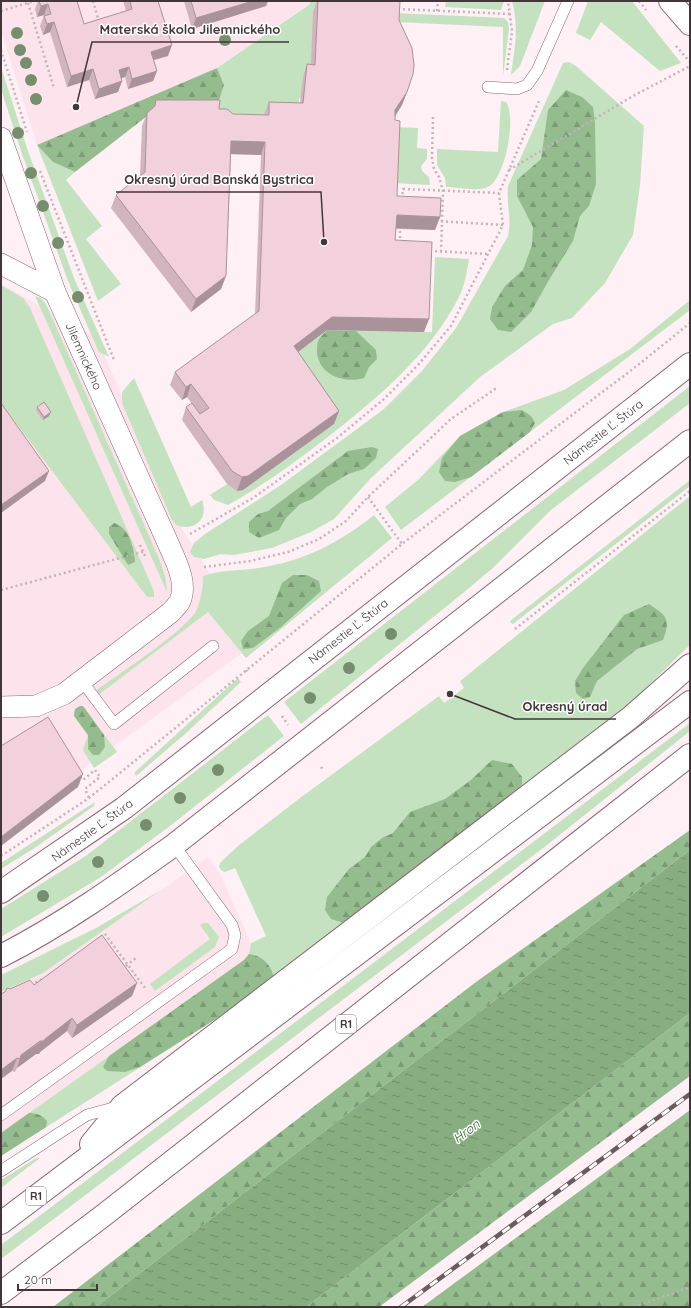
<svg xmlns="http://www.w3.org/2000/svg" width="691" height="1308" viewBox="0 0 691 1308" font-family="Quicksand,sans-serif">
  <defs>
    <pattern id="forest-firs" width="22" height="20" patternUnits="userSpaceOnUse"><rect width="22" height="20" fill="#95bc8f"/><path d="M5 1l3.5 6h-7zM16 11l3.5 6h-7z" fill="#7b9a76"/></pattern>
    <pattern id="water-ripples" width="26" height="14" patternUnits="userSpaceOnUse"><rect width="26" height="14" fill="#87ad80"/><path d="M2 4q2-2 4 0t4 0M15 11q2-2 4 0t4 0" fill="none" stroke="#708e6a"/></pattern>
  </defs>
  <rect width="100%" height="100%" fill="#fef0f4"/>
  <g fill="#fde4ec">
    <polygon points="1,1 310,1 310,3 217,68 37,145 1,31"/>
    <polygon points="1,284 96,337 180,525 253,645 1,829"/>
    <polygon points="208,857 220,874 251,943 249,954 244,960 1,1133 1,992 43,973"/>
  </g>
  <g fill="#c4e2bf">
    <polygon points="310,1 359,1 310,78 301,98 299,98 298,116 215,113 224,85 217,68 310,4"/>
    <polygon points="446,1 504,1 501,10 445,7"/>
    <path d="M512 1H545L520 66 511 75C515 47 519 29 512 1Z"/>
    <polygon points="588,1 632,1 681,63 660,71 601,22 590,40 576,33"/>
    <polygon points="395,13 504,18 508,22 509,29 503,76 503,27 395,22"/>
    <path d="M569 62 576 66 644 126 640 185 633 235 605 283 572 318 553 324 480 377 371 478 334 519 311 532 272 548 234 555 221 554 204 559 194 557 190 552 194 543 205 534 281 485 384 409 422 371 456 328 508 236C512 219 506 203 508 186L563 63Z"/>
    <polygon points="1,67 28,151 74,278 109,357 99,352 97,348 68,281 22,154 1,89"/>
    <path d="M501 101 506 102C517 117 505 179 488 187 477 192 458 187 446 187L445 178 437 165V149L498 152Z"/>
    <polygon points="396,127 418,128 417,148 427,149 427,159 421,166 422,171 429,177 430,185 394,183"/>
    <polygon points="37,145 53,162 75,172 66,180 102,226 86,239 121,284 98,301"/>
    <path d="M435 257 469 259C467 271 465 285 459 297 430 354 379 397 329 436 297 461 264 485 228 505L214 500 210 495 227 484 237 490 243 489 334 424 289 359 327 330 432 332Z"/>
    <polygon points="1,285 23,298 30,308 154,591 154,597 147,597 1,403"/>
    <path d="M35 296 41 298 46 304 150 538C157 555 167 573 167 592Z"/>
    <polygon points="690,300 690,310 401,530 385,507 419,479 460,436 503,412 564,390 630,349"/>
    <path d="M134 378 191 507 202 500C209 519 195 532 176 525L172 520 122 403V392Z"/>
    <polygon points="690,386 690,403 551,510 494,567 463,593 301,724 284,702"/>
    <polygon points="690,480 690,486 513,624 511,623 510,621"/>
    <polygon points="690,496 690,645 617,716 230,1010 1,1156 1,1133 244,960 249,954 251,943 266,936 235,868 225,872 222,871 219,867 220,863 238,846 300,798 439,696 444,703 464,688 460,681"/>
    <path d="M374 515 392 538 246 658 208 612 97 696V690C117 675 190 628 197 609 201 599 203 587 203 576 220 569 240 571 259 568 304 561 339 543 374 515Z"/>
    <polygon points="238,678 241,682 185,734 136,776 134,773"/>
    <polygon points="80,706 83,706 117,752 94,768 83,750 88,735 74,716 75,709"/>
    <polygon points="268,715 284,736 170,826 101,877 1,937 1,909 87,855"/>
    <polygon points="690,723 690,731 547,845 1,1259 1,1245"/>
    <polygon points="95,802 94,806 36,847 1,869 1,863"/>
    <polygon points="161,890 43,973 1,992 1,975 96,928"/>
    <polygon points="204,923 208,923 219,937 215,947 155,991 150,984 210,939 200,925"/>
    <polygon points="38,1157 39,1159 36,1161 1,1188 1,1180"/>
  </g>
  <g fill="url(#forest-firs)">
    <polygon points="217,68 224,85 215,113 151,113 75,172 53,162 37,145"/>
    <polygon points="566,90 582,97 593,107 595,123 596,184 589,206 580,216 573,241 549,280 531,312 511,332 498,330 490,319 492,307 505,286 523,270 532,245 533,227 517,196 517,180 541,159 548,110"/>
    <path d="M327 330 356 331 376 350 377 359 369 367 364 378C344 384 318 375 317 351 317 348 317 342 319 339 321 336 325 333 327 330Z"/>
    <polygon points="522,410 531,416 535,423 530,432 471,477 455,482 445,481 439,472 442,458 460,436 503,412"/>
    <polygon points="372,447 378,449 376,458 364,469 348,474 327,487 312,499 300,504 286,518 279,530 259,538 249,532 249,522 258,514 268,511 348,451"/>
    <path d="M114 523C129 527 134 548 135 562L128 565 109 534V527Z"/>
    <polygon points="293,575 307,575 319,581 321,591 281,627 253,648 243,649 241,641 248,631 269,616 282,583"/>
    <path d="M649 604C667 616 671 619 663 640L637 649 597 681 590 697 583 699 576 693 575 681 583 668 624 615Z"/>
    <polygon points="80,706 83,706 104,735 105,747 99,755 93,755 88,749 88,735 74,716 75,709"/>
    <polygon points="492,760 512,764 522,777 522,784 513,797 347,924 331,919 325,910 327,897 349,869 365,857 371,847 382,838 393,833 410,812 445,799 471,780"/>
    <polygon points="690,830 690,850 96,1307 53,1307 476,982"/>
    <path d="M249 954C263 956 272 966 274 979L230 1010 140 1067 125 1072 107 1071 103 1067 109 1056 244 960Z"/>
    <polygon points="690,1013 690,1076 379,1307 306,1307"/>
    <polygon points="690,1110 690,1307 422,1307 656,1135"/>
    <path d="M29 1113C36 1113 42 1115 47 1121L46 1127 1 1156V1133Z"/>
  </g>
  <polygon fill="url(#water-ripples)" points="690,850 690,1013 306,1307 96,1307"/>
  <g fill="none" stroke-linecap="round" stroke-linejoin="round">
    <defs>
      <g id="lane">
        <polyline points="488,87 517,89 527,85 537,71 568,1"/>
        <polyline points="82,681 114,724 213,646"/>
        <polyline points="1,1115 232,949 235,935 232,925 174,845"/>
        <polyline points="1,1171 87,1115 117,1107"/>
      </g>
      <g id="street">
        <path d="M1 138 55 292 168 543C175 560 188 582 180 601 178 605 173 610 170 613L64 694 36 706 1 707"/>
        <polyline points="1,264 55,292"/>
      </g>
      <g id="secondary">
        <polyline points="670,1 690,24"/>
        <polyline points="1,892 124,808 690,364"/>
        <path d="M1 956C62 925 118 885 174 845L690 441"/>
      </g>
      <g id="highway">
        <polyline points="91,1144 122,1106 631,717 690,665"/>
        <polyline points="1,1223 690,702"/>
        <polyline points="1,1293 104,1215 690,755"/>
      </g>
    </defs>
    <use href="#lane" stroke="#856772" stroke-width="12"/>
    <use href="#street" stroke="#856772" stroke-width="22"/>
    <use href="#secondary" stroke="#856772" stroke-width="24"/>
    <use href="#highway" stroke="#856772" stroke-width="24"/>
    <g stroke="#c2b4b8" stroke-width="2.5" stroke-dasharray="2 3" stroke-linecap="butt">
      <polyline points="93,1 99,22"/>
      <polyline points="639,1 646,10"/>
      <polyline points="28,3 54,88"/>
      <polyline points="398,9 511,14"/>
      <polyline points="1,11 34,1"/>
      <polyline points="437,11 438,1"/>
      <polyline points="676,46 690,62"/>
      <polyline points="1,50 27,132"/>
      <polyline points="507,70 512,31 508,1"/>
      <polyline points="433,117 432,158 434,169 439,177 443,191 441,252"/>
      <polyline points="509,170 633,96 690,66"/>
      <polyline points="40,171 114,360"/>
      <polyline points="402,199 403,189 499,193"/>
      <polyline points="436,221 503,225"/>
      <polyline points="400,243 400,229"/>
      <polyline points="430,251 489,254"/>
      <polyline points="368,497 402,544"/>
      <polyline points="190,534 253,498 337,438 384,399 418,365 451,326 503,225 499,193 539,101"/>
      <polyline points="140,545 146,558"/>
      <polyline points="204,567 250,561 288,552 319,539 346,521 368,497 451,419 498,387"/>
      <polyline points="1,590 146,551"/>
      <polyline points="515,629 690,491"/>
      <polyline points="246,670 249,674"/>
      <polyline points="282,716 288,725"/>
      <polyline points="321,767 324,771"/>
      <polyline points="80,777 83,780 95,770 100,777 85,789 89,798"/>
      <polyline points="1,856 89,798 402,544 638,365 690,323"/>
      <polyline points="105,934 145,988"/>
      <polyline points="122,969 136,958"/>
      <polyline points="31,985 44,978"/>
      <polyline points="634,1307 690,1287"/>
    </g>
    <use href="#lane" stroke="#fff" stroke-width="11"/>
    <use href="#street" stroke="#fff" stroke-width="21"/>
    <use href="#secondary" stroke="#fff" stroke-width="22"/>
    <use href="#highway" stroke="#fff" stroke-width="22"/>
    <defs>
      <polyline id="rail" points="401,1307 690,1094"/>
    </defs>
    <use href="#rail" stroke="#695b5f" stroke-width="4.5"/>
    <use href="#rail" stroke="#fff" stroke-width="3" stroke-dasharray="9" stroke-linecap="butt"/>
  </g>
  <g fill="#768e6e">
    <circle cx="17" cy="33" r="6"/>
    <circle cx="225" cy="40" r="6"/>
    <circle cx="20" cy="50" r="6"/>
    <circle cx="26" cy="63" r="6"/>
    <circle cx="31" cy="80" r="6"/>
    <circle cx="36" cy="99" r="6"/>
    <circle cx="18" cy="133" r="6"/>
    <circle cx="31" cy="173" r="6"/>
    <circle cx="43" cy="206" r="6"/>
    <circle cx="58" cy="243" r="6"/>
    <circle cx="78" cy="297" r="6"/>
    <circle cx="391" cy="634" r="6"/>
    <circle cx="349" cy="668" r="6"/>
    <circle cx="310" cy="698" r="6"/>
    <circle cx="218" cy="770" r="6"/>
    <circle cx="180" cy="798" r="6"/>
    <circle cx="146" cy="825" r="6"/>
    <circle cx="98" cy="862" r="6"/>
    <circle cx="43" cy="896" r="6"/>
  </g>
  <g fill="#d1b4bd">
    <polygon points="38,1 77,1 84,24 126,11 123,1 158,1 168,56 153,60 157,71 153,81 128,89 125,77 121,78 122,81 118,92 95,99 89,80 67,87 50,32 43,35 40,26 44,16 44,15 37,17 35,9"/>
    <polygon points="184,1 268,1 266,6 192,29"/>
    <polygon points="317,1 400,1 399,20 407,92 402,105 395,117 397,196 440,217 435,230 396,229 395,240 424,332 327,330 298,352 339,411 334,424 243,490 237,491 227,484 182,420 186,407 192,404 187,397 182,400 170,385 175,372 255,315 261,155 231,154 226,276 221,289 191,312 111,208 116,195 140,176 142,126 147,113 153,108 156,100 219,109 233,114 264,115 269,102 300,103 303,77 307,64 311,64 313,12"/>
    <polygon points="37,407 49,416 43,420 36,410"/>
    <polygon points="137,983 132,996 72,1038 67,1031 40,1052 39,1054 36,1054 17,1068 15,1072 12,1071 10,989 34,985"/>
  </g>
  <g fill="#aa929a">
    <polygon points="253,1 268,1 266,6 192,29 196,18"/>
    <polygon points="48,4 44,15 37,17 41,6"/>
    <polygon points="54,22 50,32 43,35 47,24"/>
    <polygon points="172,45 168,56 147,62 151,52"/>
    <polygon points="129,67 125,77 115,80 119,70"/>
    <polygon points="93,69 89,80 67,87 71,76"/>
    <polygon points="157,71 153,81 128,89 132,79"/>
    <polygon points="122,81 118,92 95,99 99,89"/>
    <polygon points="407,92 402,105 390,123 395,110"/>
    <polygon points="231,141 265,142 261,155 227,154"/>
    <polygon points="397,215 440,217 435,230 392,228"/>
    <polygon points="226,276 221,289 191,312 196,299"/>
    <polygon points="332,317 429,319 424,332 327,330 289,359 294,346"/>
    <polygon points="191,384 187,397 182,400 186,387"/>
    <polygon points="339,411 334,424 243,490 237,491 242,477"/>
    <polygon points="51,412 49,416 43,420 44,417"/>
    <polygon points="49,471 45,481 1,513 1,505"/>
    <polygon points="83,774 78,787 1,846 1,837"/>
    <polygon points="137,983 132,996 72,1038 77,1025"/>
    <polygon points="72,1018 67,1031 40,1052 39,1054 36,1054 17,1068 21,1055 45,1039"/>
    <polygon points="17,1058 12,1071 1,1079 1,1070"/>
  </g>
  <g fill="#f3d1dc" stroke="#aa929a">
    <polygon points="39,1 77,1 84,24 132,9 130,1 158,1 172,45 151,52 157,71 132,79 129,67 119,70 122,81 99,89 93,69 71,76 54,22 47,24 44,16 51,14 48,4 41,6"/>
    <polygon points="191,1 253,1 196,18"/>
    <polygon points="318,1 400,1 399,20 412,48 414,65 413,74 407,92 395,110 395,120 400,121 397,196 441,198 440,217 397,215 395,240 432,242 429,319 332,317 294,346 339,411 248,476 242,477 232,471 186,407 192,403 200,414 209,408 191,384 186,387 175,372 259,311 265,142 231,141 226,276 196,299 116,195 145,172 147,113 155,106 156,100 220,100 219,109 227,109 233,114 269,115 269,102 303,103 307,64 315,65"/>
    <polygon points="44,402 51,412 44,417 37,407"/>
    <polygon points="1,403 49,471 1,505"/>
    <polygon points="48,717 83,774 1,837 1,746"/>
    <polygon points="102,935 137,983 77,1025 72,1018 45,1039 44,1041 40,1041 21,1055 20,1059 17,1058 1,1070 1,994 5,992 7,988 10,989 30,980 34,985"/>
  </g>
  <g text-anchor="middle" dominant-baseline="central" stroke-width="3" stroke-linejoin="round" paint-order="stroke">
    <g fill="#fff" stroke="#7b7275" stroke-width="1">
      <rect x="336" y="1015" width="20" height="18" rx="3"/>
      <rect x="26" y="1187" width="20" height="18" rx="3"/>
    </g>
    <g font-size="11" font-weight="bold" fill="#43363a">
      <text x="346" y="1024">R1</text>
      <text x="36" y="1196">R1</text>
    </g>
    <g font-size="12" fill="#43363a" stroke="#fff">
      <text transform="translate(84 356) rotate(66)">Jilemnického</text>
      <text transform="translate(603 432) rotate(-38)">Námestie Ľ. Štúra</text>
      <text transform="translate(348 631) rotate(-38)">Námestie Ľ. Štúra</text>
      <text transform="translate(92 830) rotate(-36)">Námestie Ľ. Štúra</text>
    </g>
    <g font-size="13" font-style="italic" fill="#306327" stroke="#fff">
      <text transform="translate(466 1131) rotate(-37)">Hron</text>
    </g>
  </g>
  <path fill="none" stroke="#43363a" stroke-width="1.5" d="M76 107L92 42H289M324 242L321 192H116M450 694L515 719H616"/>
  <g fill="#43363a" stroke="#fff" stroke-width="1.5">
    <circle cx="76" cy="107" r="4"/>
    <circle cx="324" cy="242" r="4"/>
    <circle cx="450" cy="694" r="4"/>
  </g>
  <g font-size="13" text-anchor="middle" font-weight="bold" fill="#43363a" stroke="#fff" stroke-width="3" stroke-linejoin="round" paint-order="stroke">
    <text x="190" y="34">Materská škola Jilemnického</text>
    <text x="219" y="184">Okresný úrad Banská Bystrica</text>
    <text x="565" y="711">Okresný úrad</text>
  </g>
  <rect width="691" height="1308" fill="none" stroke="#43363a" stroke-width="4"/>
  <path d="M18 1284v6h79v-6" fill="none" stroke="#43363a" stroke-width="2"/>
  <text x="24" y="1284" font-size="12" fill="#43363a" stroke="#ffffff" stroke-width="3" paint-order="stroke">20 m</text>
</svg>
